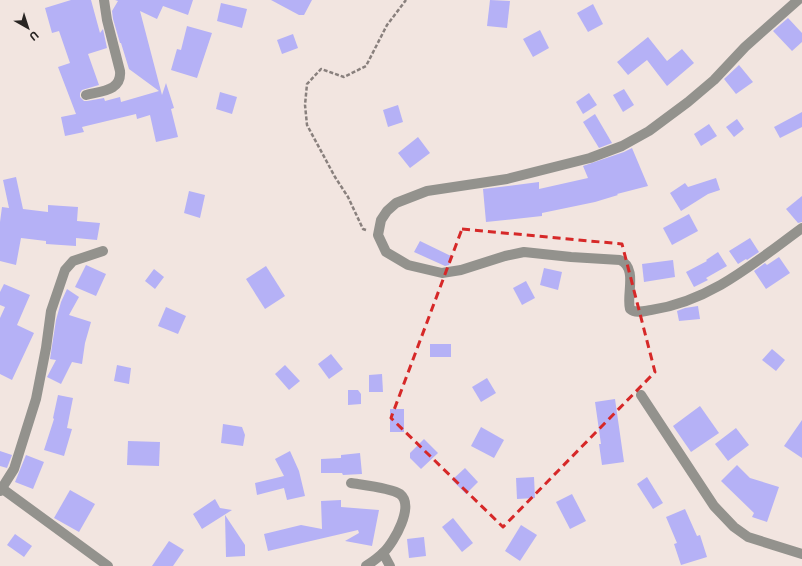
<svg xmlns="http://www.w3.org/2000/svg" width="802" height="566" viewBox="0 0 802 566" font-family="'Public Sans',sans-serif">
  <rect width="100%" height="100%" fill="#f2e5e0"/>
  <g fill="#b5b1f6">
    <polygon points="71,0 91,0 100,33 103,29 107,48 88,54 99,85 82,90 80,93 80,97 84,101 87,101 104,98 105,101 120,97 121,102 159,91 129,69 121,43 120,43 113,19 112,11 118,1 115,0 193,0 188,15 163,6 157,19 140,11 162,95 166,83 174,108 171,109 178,137 156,142 150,115 137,119 136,114 82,127 84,132 65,136 61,117 76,114 58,67 70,63 59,31 52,33 45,8"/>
    <polygon points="271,0 312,0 304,15 299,15"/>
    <polygon points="490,0 510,1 507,28 487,26"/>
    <polygon points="221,3 247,9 242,28 217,21"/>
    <polygon points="593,4 603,24 588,32 577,13"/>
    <polygon points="788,18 802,33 802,42 792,51 773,31"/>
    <polygon points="187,26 212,33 197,78 171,70 177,49 181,50"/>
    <polygon points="540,30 549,48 533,57 523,39"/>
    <polygon points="293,34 298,48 282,54 277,40"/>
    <polygon points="648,37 667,61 682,49 694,63 667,86 647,60 628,75 617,62"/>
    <polygon points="739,65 753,82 736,94 724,79"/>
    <polygon points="624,89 634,105 623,112 613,95"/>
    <polygon points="220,92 237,97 232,114 216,109"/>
    <polygon points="589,93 597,105 583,114 576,102"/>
    <polygon points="398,105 403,122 388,127 383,110"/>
    <polygon points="802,112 802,127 780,138 774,127"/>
    <polygon points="595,114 612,143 599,148 583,122"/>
    <polygon points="737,119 744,129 734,137 726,127"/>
    <polygon points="709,124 717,136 701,146 694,134"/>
    <polygon points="418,137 430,153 410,168 398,153"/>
    <polygon points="632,148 648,186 617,194 618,195 595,202 542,213 542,216 486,222 483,189 539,182 539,189 588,178 583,166 624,152"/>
    <polygon points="16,177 23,209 48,212 48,205 78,207 77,221 100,223 97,240 76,238 76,246 46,244 46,241 21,238 16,265 0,261 0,222 2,207 9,208 3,180"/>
    <polygon points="716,178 720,190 708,194 681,211 670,193 685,183 688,187"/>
    <polygon points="189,191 205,195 200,218 184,213"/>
    <polygon points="802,196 802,222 798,223 786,209"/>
    <polygon points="689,214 698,231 672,245 663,228"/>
    <polygon points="750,238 759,252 747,260 746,259 738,264 729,251"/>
    <polygon points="420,241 453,257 449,265 445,266 414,252"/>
    <polygon points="718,252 727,266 706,278 708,280 694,287 686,272 707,261 706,260"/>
    <polygon points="779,257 790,273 766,289 754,271 765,263 767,265"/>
    <polygon points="673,260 675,277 644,282 642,264"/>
    <polygon points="86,265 106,274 96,296 75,287"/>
    <polygon points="266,266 285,296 265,309 246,279"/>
    <polygon points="544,268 562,272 558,290 540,285"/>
    <polygon points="154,269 164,277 155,289 145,281"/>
    <polygon points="526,281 535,298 522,305 513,288"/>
    <polygon points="4,284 30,295 17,325 34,333 12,380 0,374 0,318 5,307 0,305 0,292"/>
    <polygon points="67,289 79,297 69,315 91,322 85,343 82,364 72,362 61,384 47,377 56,360 50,359 56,320 61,302"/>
    <polygon points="698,306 700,319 679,321 677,311 685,308"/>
    <polygon points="166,307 186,316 178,334 158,326"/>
    <rect x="430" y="344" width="21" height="13"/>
    <polygon points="772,349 785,360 776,371 762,360"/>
    <polygon points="331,354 343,369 329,379 318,364"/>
    <polygon points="117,365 131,368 129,384 114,381"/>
    <polygon points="285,365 300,381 289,390 275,374"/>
    <polygon points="382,374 383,392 369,392 369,375"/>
    <polygon points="487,378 496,393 481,402 472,387"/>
    <polygon points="348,390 358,390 361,394 361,404 348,405"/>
    <polygon points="58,395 73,398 67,428 72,429 64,456 44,450 54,419 53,418"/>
    <polygon points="615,399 624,462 602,465 599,444 601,444 595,402"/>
    <polygon points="700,406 719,433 691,452 673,426"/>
    <rect x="390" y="409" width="14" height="23"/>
    <polygon points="802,420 802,458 784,446"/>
    <polygon points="223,424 242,427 245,435 243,446 221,443"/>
    <polygon points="481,427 504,440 494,458 471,446"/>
    <polygon points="736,428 749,445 728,461 715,444"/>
    <polygon points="424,439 438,453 421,469 410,458 410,453"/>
    <polygon points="128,441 160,442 159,466 127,465"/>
    <polygon points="0,451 12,455 7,468 0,466"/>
    <polygon points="290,451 299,471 305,496 287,500 284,488 257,495 255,483 284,476 275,459"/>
    <polygon points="360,453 362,474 343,475 342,473 321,473 321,459 341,458 341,455"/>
    <polygon points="26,455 44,462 33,489 15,482"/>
    <polygon points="737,465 750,478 779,487 767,522 752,517 754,513 721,481"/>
    <polygon points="465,468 478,482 466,494 452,480"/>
    <polygon points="534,477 535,498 517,499 516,478"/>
    <polygon points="647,477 663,503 653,509 637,484"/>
    <polygon points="70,490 95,504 79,532 54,518"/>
    <polygon points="572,494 586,521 570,529 556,502"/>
    <polygon points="215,499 220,508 232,510 202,529 193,514"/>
    <polygon points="341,500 341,507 379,510 372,546 345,541 359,533 358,530 268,551 264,534 301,525 322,529 321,501"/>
    <polygon points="685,509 697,536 700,535 707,557 681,565 674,544 677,543 666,517"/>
    <polygon points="225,515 245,545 245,556 226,557"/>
    <polygon points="453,518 473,543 462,552 442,527"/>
    <polygon points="521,525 537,535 520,561 505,551"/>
    <polygon points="15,534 32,546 24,557 7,545"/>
    <polygon points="424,537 426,556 409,558 407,539"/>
    <polygon points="169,541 184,550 173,566 152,566"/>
  </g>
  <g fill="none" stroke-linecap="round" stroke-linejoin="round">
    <polyline stroke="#89807d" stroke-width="2.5" stroke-dasharray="4 2" stroke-linecap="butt" points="366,230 363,229 348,197 335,177 307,125 305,105 307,84 321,69 344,77 366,66 387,25 406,0"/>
    <g stroke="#93928d" stroke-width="10">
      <path d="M798 0 745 47 714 80 688 102 649 131 622 146 590 158 507 179 427 191 396 203 387 211 381 220 378 235 386 252 408 265 442 273 461 270 505 256 524 252 571 257 620 260C638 268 626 295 630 309 636 314 644 311 651 310 711 301 754 263 802 228"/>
      <path d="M86 95C101 91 122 91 120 71L107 20 104 0"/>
      <polyline points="641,395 714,506 734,527 748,537 802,554"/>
      <path d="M351 483C363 485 391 488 400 494 415 506 394 542 384 552 379 557 372 562 366 566"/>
      <polyline points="0,487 108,566"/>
      <polyline points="0,491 14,469 36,399 46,348 51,311 65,270 73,261 103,251"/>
      <polyline points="383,553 390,566"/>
    </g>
  </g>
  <path fill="none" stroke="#d62828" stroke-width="3" stroke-dasharray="8 5" stroke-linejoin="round" d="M462 229 622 244 655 372 503 527 391 418Z"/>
  <g transform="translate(28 28) rotate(141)" stroke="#f2e5e0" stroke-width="3" paint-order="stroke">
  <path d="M0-3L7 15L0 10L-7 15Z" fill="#292523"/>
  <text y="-6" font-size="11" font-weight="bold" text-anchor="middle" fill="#292523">U</text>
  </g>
</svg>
